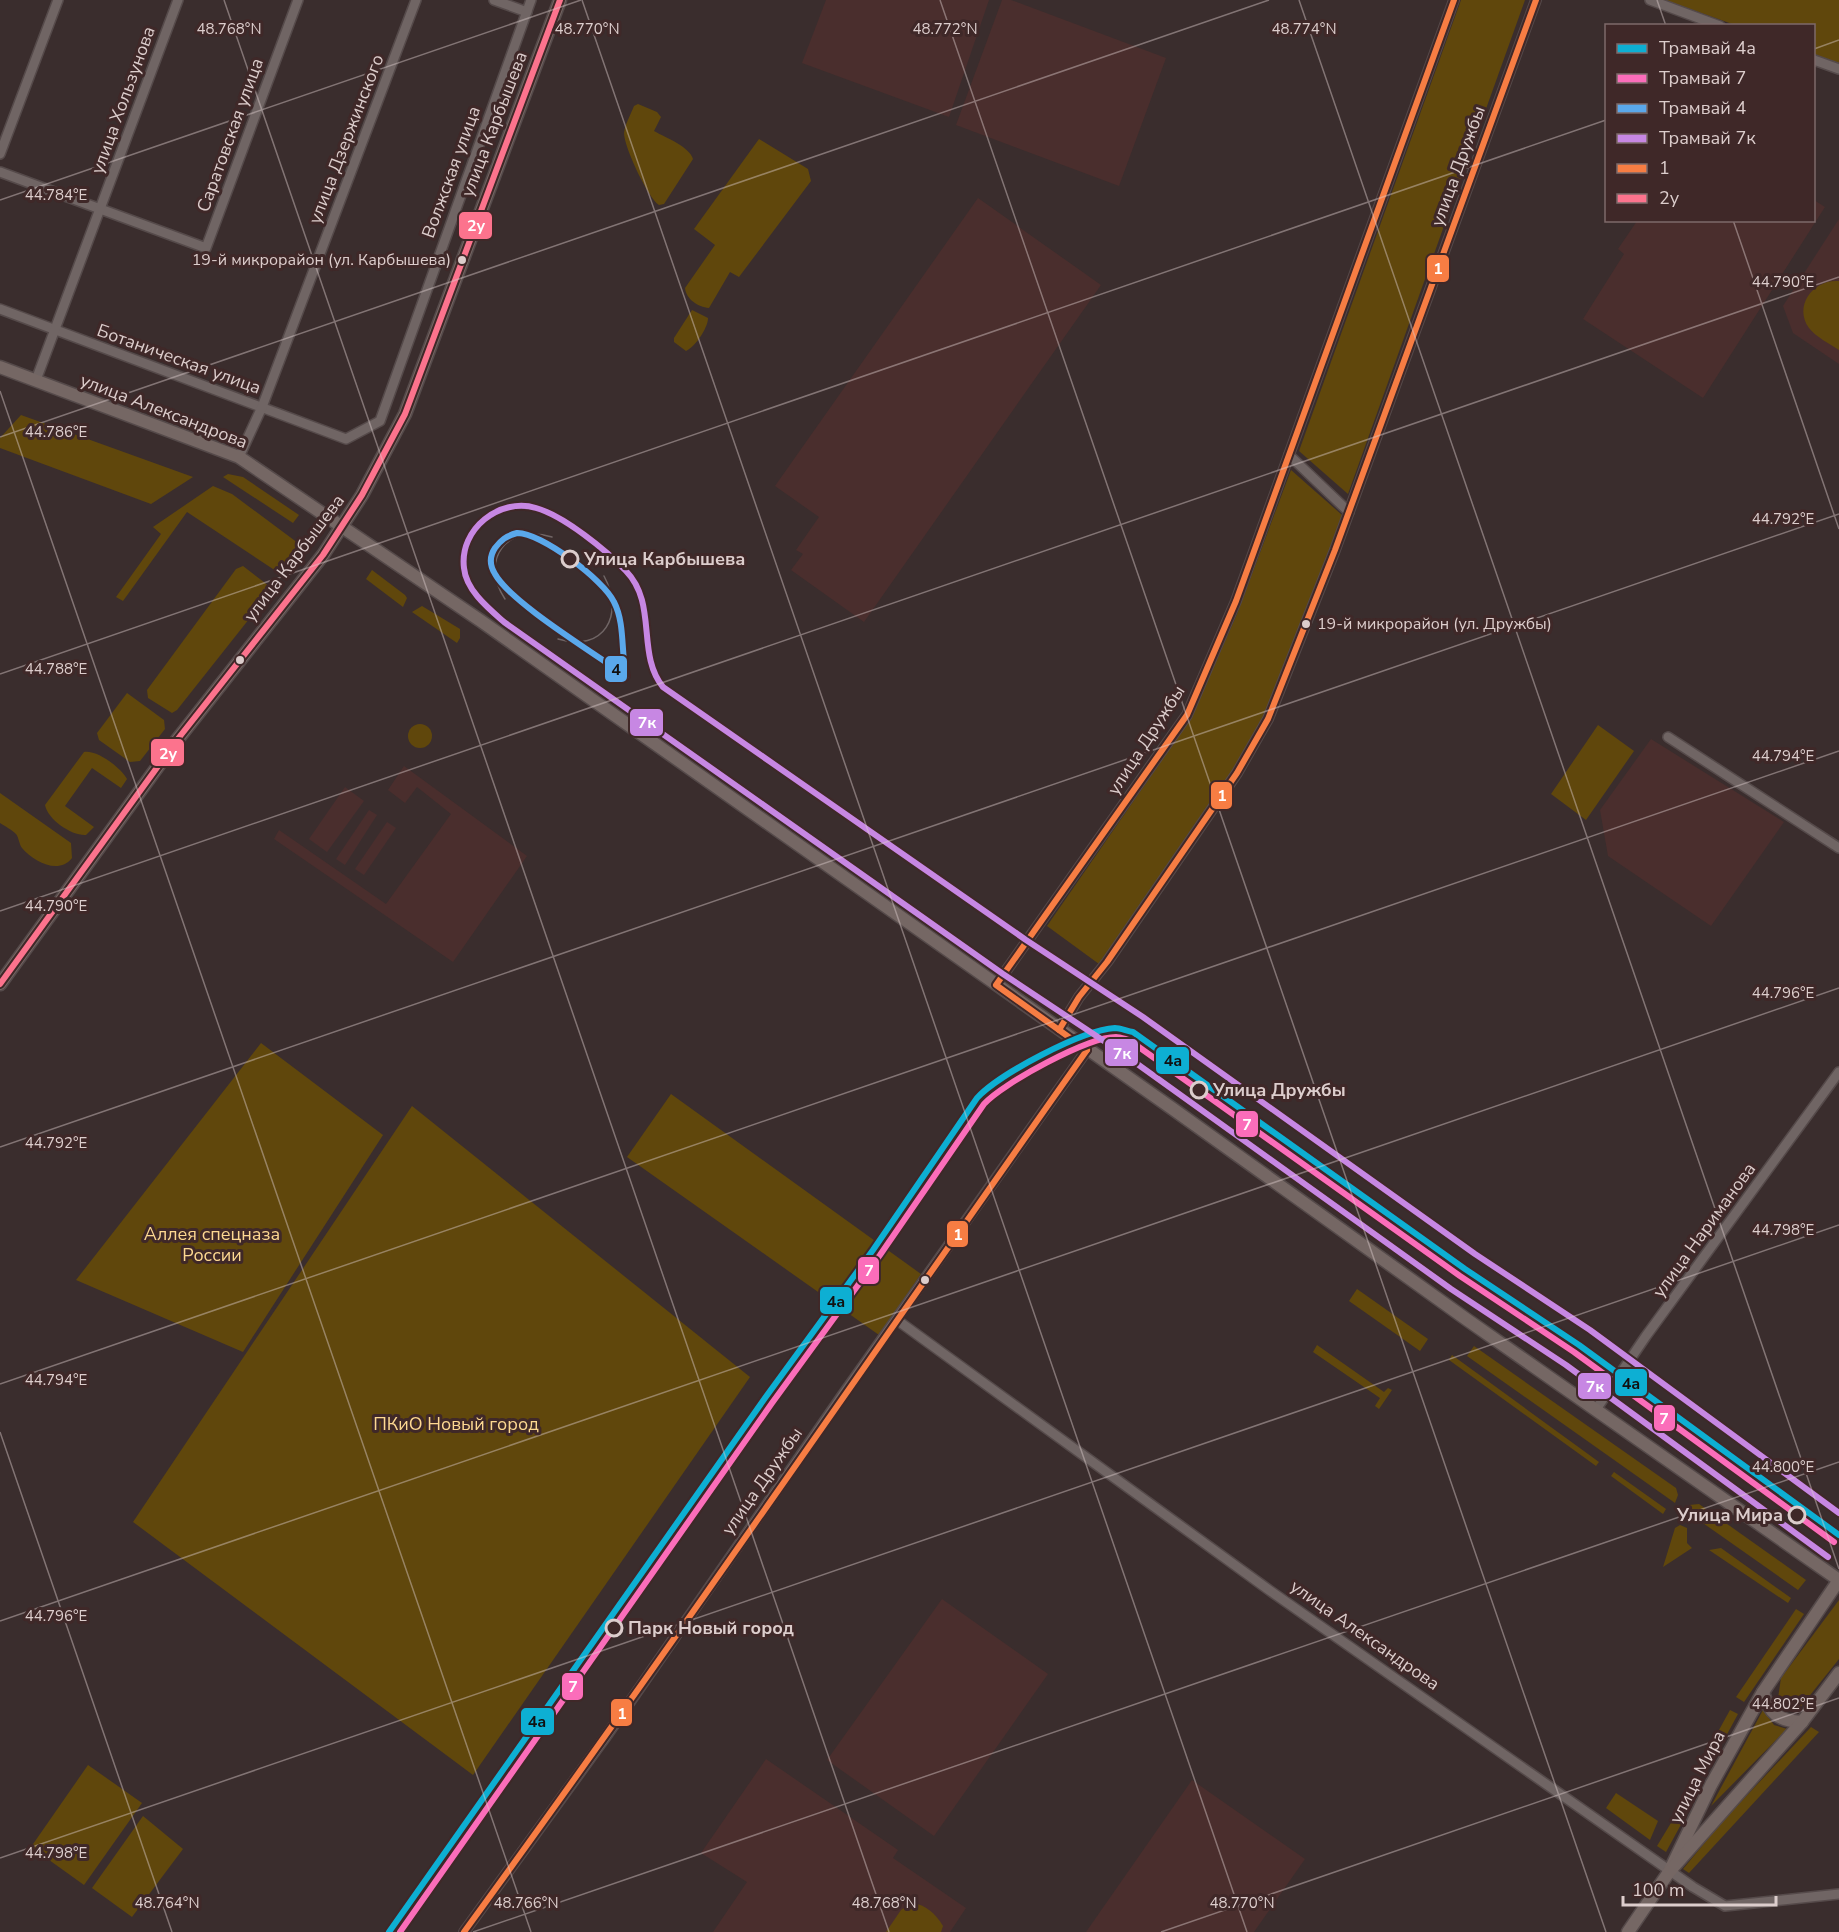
<svg xmlns="http://www.w3.org/2000/svg" width="1839" height="1932" viewBox="0 0 1839 1932" font-family="'Nunito Sans',sans-serif">
  <rect width="100%" height="100%" fill="#3a2d2d"/>
  <g fill="#4a2e2d">
    <polygon points="826,0 989,0 949,117 802,63"/>
    <polygon points="1002,0 1011,0 1166,58 1119,186 956,125"/>
    <polygon points="978,198 1101,285 864,622 791,570 803,554 796,550 819,517 775,486"/>
    <polygon points="1814,200 1825,207 1703,398 1583,319 1624,254 1618,249 1637,221 1814,220"/>
    <polygon points="1839,219 1839,364 1793,333 1783,306"/>
    <polygon points="1651,739 1784,822 1711,926 1608,856 1600,810"/>
    <polygon points="404,766 527,856 453,962 274,839 279,830 386,904 451,814 417,787 405,803 388,790"/>
    <polygon points="345,787 364,801 327,852 309,839"/>
    <polygon points="369,810 377,815 345,865 336,859"/>
    <polygon points="387,822 396,828 364,875 355,869"/>
    <polygon points="942,1599 1048,1674 934,1836 827,1760"/>
    <polygon points="766,1759 898,1850 893,1858 966,1908 950,1932 713,1932 747,1882 701,1853"/>
    <polygon points="1192,1780 1305,1859 1254,1932 1086,1932"/>
  </g>
  <g fill="#60470c">
    <polygon points="1461,0 1525,0 1348,494 1299,451"/>
    <polygon points="1665,0 1839,0 1839,63 1814,54 1814,26 1735,25"/>
    <path d="M638 104 657 112 661 117 654 131C666 138 689 146 693 159L664 204 659 205C648 198 624 147 624 133 625 124 631 114 634 106Z"/>
    <path d="M759 139 808 169 811 181 739 277 730 272 709 308C698 307 686 299 685 288L715 245 694 229Z"/>
    <path d="M1839 281V350C1830 344 1816 337 1809 328 1793 305 1814 279 1839 281Z"/>
    <path d="M692 310 708 318C708 328 695 347 686 351L674 342V338Z"/>
    <polygon points="21,415 193,477 151,504 0,448 0,438"/>
    <path d="M1291 470 1342 515C1317 583 1296 655 1263 718 1217 805 1155 884 1099 964L1047 926 1191 718 1237 614Z"/>
    <polygon points="228,474 243,477 299,515 293,523 223,477"/>
    <polygon points="213,486 232,494 306,549 289,571 279,573 187,512 123,601 116,597 161,534 153,527"/>
    <polygon points="243,566 269,586 268,595 177,710 172,713 148,698 147,690 236,569"/>
    <polygon points="372,570 405,595 407,598 403,607 366,579"/>
    <polygon points="422,606 460,629 460,638 457,643 412,612"/>
    <polygon points="127,693 164,720 165,729 140,761 130,762 99,740 97,733"/>
    <circle cx="420" cy="736" r="12"/>
    <polygon points="1598,725 1634,751 1586,820 1551,794"/>
    <path d="M84 752C98 750 121 768 127 779L121 788 92 768 65 806 94 827 86 835C72 836 48 820 45 805Z"/>
    <path d="M0 793 71 843 72 858C59 875 34 862 22 848 19 844 19 838 16 834 12 830 5 826 0 823Z"/>
    <polygon points="261,1043 383,1135 243,1352 76,1280"/>
    <polygon points="671,1094 921,1274 879,1335 627,1157"/>
    <polygon points="412,1106 750,1377 473,1775 133,1522"/>
    <polygon points="1357,1289 1428,1339 1420,1351 1349,1301"/>
    <polygon points="1317,1345 1384,1392 1388,1388 1392,1390 1379,1409 1375,1406 1380,1398 1313,1352"/>
    <polygon points="1474,1346 1676,1488 1678,1495 1675,1503 1467,1356"/>
    <polygon points="1452,1355 1599,1462 1596,1466 1449,1360"/>
    <polygon points="1614,1472 1666,1509 1663,1514 1611,1476"/>
    <polygon points="1699,1504 1806,1580 1798,1590 1683,1509 1689,1505"/>
    <polygon points="1680,1525 1687,1528 1687,1543 1692,1548 1663,1567 1675,1528"/>
    <polygon points="1721,1548 1791,1598 1788,1603 1709,1550"/>
    <polygon points="1839,1600 1839,1659 1799,1709 1788,1708 1778,1698 1781,1678"/>
    <polygon points="1796,1609 1804,1614 1744,1702 1736,1697"/>
    <polygon points="1730,1710 1738,1714 1706,1773 1698,1768"/>
    <polygon points="1763,1710 1774,1725 1787,1729 1711,1806"/>
    <polygon points="1811,1727 1819,1732 1689,1873 1683,1869 1721,1823"/>
    <polygon points="88,1765 142,1803 84,1885 31,1847"/>
    <polygon points="1697,1780 1702,1786 1666,1852 1657,1846"/>
    <polygon points="1616,1793 1658,1821 1650,1840 1606,1808"/>
    <polygon points="143,1816 183,1849 132,1917 92,1888"/>
    <path d="M912 1903C926 1905 935 1913 943 1926L941 1932H886L901 1910Z"/>
  </g>
  <g fill="none" stroke-linecap="round" stroke-linejoin="round">
    <defs>
      <g id="street">
        <polyline points="494,0 527,12"/>
        <polyline points="1650,0 1720,26"/>
        <polyline points="1814,60 1839,69"/>
        <polyline points="0,154 58,0"/>
        <polyline points="0,172 206,248 298,0"/>
        <polyline points="0,309 346,439 380,421 531,0"/>
        <polyline points="36,380 178,0"/>
        <polyline points="1289,455 1349,512"/>
        <polyline points="239,457 262,407 416,0"/>
        <polyline points="1668,737 1839,848"/>
        <polyline points="996,985 1187,715 1236,601 1454,0"/>
        <polyline points="1059,1030 1079,997 1107,962 1237,773 1268,719 1335,550 1536,0"/>
        <polyline points="897,1320 1269,1590 1693,1887 1725,1906 1839,1894"/>
        <polyline points="1597,1408 1646,1336 1839,1072"/>
        <polyline points="464,1932 605,1738 844,1393 1087,1050"/>
      </g>
      <g id="secondary">
        <polyline points="0,367 239,457 481,621 1173,1109 1466,1319 1839,1580"/>
        <polyline points="0,984 177,740 323,555 362,495 405,414 560,0"/>
        <path d="M1763 1692C1769 1714 1779 1721 1802 1722"/>
        <polyline points="1669,1872 1711,1785 1763,1692 1839,1580"/>
        <polyline points="1628,1932 1669,1872 1802,1722 1839,1673"/>
      </g>
    </defs>
    <use href="#street" stroke="#554a4a" stroke-width="12"/>
    <use href="#secondary" stroke="#554a4a" stroke-width="15"/>
    <use href="#street" stroke="#706564" stroke-width="9"/>
    <use href="#secondary" stroke="#756764" stroke-width="12"/>
    <g stroke="#706565" stroke-width="1.5">
      <path d="M505 599C479 560 507 523 552 537"/>
      <path d="M558 639C604 653 625 615 604 576"/>
    </g>
    <defs>
      <g id="bus-1">
        <polyline points="1059,1030 1079,997 1107,962 1237,773 1268,719 1335,550 1536,0"/>
        <polyline points="1087,1050 996,985 1187,715 1236,601 1454,0"/>
        <path d="M464 1932C676 1641 879 1344 1087 1050"/>
      </g>
      <polyline id="bus-2" points="0,984 177,740 323,555 362,495 405,414 560,0"/>
    </defs>
    <use href="#bus-1" stroke="#3f2828" stroke-width="10"/>
    <use href="#bus-2" stroke="#3f2828" stroke-width="10"/>
    <use href="#bus-1" stroke="#f77d43" stroke-width="6"/>
    <use href="#bus-2" stroke="#fc738d" stroke-width="6"/>
    <defs>
      <path id="tram-1" d="M389 1932 765 1398 873 1250 977 1098C999 1074 1082 1030 1115 1028 1120 1028 1127 1031 1133 1032L1465 1269 1579 1345 1839 1535"/>
      <path id="tram-2" d="M400 1932 772 1403 880 1255 984 1104C1003 1083 1088 1037 1116 1037 1120 1037 1125 1039 1129 1040L1460 1276 1574 1352 1834 1542"/>
      <path id="tram-3" d="M517 533C540 532 604 580 614 602 625 623 621 652 626 676 596 654 511 603 495 574 490 566 489 557 495 548 501 540 506 536 517 533Z"/>
      <path id="tram-4" d="M1828 1557 1566 1365 1451 1289 1122 1053 1003 974 504 622C488 608 466 590 464 568 459 529 500 497 536 508 564 516 606 550 626 571 658 604 636 654 663 687L1026 940 1143 1017 1475 1254 1590 1330 1839 1513"/>
    </defs>
    <use href="#tram-1" stroke="#3f2828" stroke-width="10"/>
    <use href="#tram-2" stroke="#3f2828" stroke-width="10"/>
    <use href="#tram-3" stroke="#3f2828" stroke-width="10"/>
    <use href="#tram-4" stroke="#3f2828" stroke-width="10"/>
    <use href="#tram-1" stroke="#0dafd3" stroke-width="6"/>
    <use href="#tram-2" stroke="#fb6dba" stroke-width="6"/>
    <use href="#tram-3" stroke="#5aa8eb" stroke-width="6"/>
    <use href="#tram-4" stroke="#c787e3" stroke-width="6"/>
  </g>
  <path fill="none" stroke="#dccdcc" stroke-width="1.5" stroke-opacity="0.45" d="M224 0 889 1932M582 0 1247 1932M940 0 1606 1932M1299 0 1839 1569M1657 0 1666 26M1814 49 1839 40M0 200 581 0M1733 220 1839 529M0 391 531 1932M0 437 1269 0M0 674 1606 120M0 911 1839 277M0 1147 1839 514M0 1384 1839 751M0 1432 172 1932M0 1621 1839 988M0 1858 1839 1225M473 1932 1839 1462M1161 1932 1839 1698"/>
  <g fill="#dccdcc" stroke="#3f2828" stroke-width="2">
    <circle cx="462" cy="260" r="5"/>
    <circle cx="1306" cy="624" r="5"/>
    <circle cx="240" cy="660" r="5"/>
    <circle cx="925" cy="1280" r="5"/>
  </g>
  <g fill="#3f2828" stroke="#dccdcc" stroke-width="3">
    <circle cx="570" cy="559" r="8"/>
    <circle cx="1199" cy="1090" r="8"/>
    <circle cx="1797" cy="1515" r="8"/>
    <circle cx="614" cy="1628" r="8"/>
  </g>
  <g text-anchor="middle" dominant-baseline="central" stroke-width="6" stroke-linejoin="round" paint-order="stroke">
    <g font-size="16" fill="#dccdcc" stroke="#3f2828" text-anchor="end">
      <text x="451" y="260">19-й микрорайон (ул. Карбышева)</text>
      <text x="1317" y="624" text-anchor="start">19-й микрорайон (ул. Дружбы)</text>
    </g>
    <g font-size="18" fill="#dccdcc" stroke="#3f2828">
      <text transform="translate(123 100) rotate(-70)">улица Хользунова</text>
      <text transform="translate(494 124) rotate(-69)">улица Карбышева</text>
      <text transform="translate(230 135) rotate(-70)">Саратовская улица</text>
      <text transform="translate(346 139) rotate(-69)">улица Дзержинского</text>
      <text transform="translate(1458 166) rotate(-70)">улица Дружбы</text>
      <text transform="translate(451 172) rotate(-70)">Волжская улица</text>
      <text transform="translate(179 359) rotate(20)">Ботаническая улица</text>
      <text transform="translate(164 411) rotate(21)">улица Александрова</text>
      <text transform="translate(294 558) rotate(-53)">улица Карбышева</text>
      <text transform="translate(1146 740) rotate(-57)">улица Дружбы</text>
      <text transform="translate(1704 1230) rotate(-54)">улица Нариманова</text>
      <text transform="translate(762 1481) rotate(-55)">улица Дружбы</text>
      <text transform="translate(1365 1635) rotate(35)">улица Александрова</text>
      <text transform="translate(1697 1777) rotate(-63)">улица Мира</text>
    </g>
    <g font-size="18" font-weight="bold" fill="#dccdcc" stroke="#3f2828" text-anchor="start">
      <text x="584" y="559">Улица Карбышева</text>
      <text x="1213" y="1090">Улица Дружбы</text>
      <text x="1783" y="1515" text-anchor="end">Улица Мира</text>
      <text x="628" y="1628">Парк Новый город</text>
    </g>
    <g font-size="18" fill="#fdd891" stroke="#3f2828">
      <text x="212" y="1234">Аллея спецназа<tspan x="212" dy="21">России</tspan></text>
      <text x="456" y="1424">ПКиО Новый город</text>
    </g>
  </g>
  <g font-size="15" text-anchor="middle" fill="#dccdcc" stroke="#3f2828" stroke-width="6" stroke-linejoin="round" paint-order="stroke">
    <text x="229" y="34">48.768°N</text>
    <text x="587" y="34">48.770°N</text>
    <text x="945" y="34">48.772°N</text>
    <text x="1304" y="34">48.774°N</text>
    <text x="56" y="200">44.784°E</text>
    <text x="1783" y="287">44.790°E</text>
    <text x="56" y="437">44.786°E</text>
    <text x="1783" y="524">44.792°E</text>
    <text x="56" y="674">44.788°E</text>
    <text x="1783" y="761">44.794°E</text>
    <text x="56" y="911">44.790°E</text>
    <text x="1783" y="998">44.796°E</text>
    <text x="56" y="1148">44.792°E</text>
    <text x="1783" y="1235">44.798°E</text>
    <text x="56" y="1385">44.794°E</text>
    <text x="1783" y="1472">44.800°E</text>
    <text x="56" y="1621">44.796°E</text>
    <text x="1783" y="1709">44.802°E</text>
    <text x="56" y="1858">44.798°E</text>
    <text x="167" y="1908">48.764°N</text>
    <text x="526" y="1908">48.766°N</text>
    <text x="884" y="1908">48.768°N</text>
    <text x="1242" y="1908">48.770°N</text>
  </g>
  <g stroke="#3f2828" stroke-width="2">
    <rect x="458" y="211" width="35" height="29" rx="6" fill="#fc738d"/>
    <rect x="1426" y="254" width="24" height="29" rx="6" fill="#f77d43"/>
    <rect x="604" y="655" width="24" height="28" rx="6" fill="#5aa8eb"/>
    <rect x="629" y="708" width="35" height="29" rx="6" fill="#c787e3"/>
    <rect x="150" y="738" width="35" height="29" rx="6" fill="#fc738d"/>
    <rect x="1210" y="781" width="23" height="29" rx="6" fill="#f77d43"/>
    <rect x="1104" y="1038" width="35" height="29" rx="6" fill="#c787e3"/>
    <rect x="1155" y="1046" width="35" height="29" rx="6" fill="#0dafd3"/>
    <rect x="1235" y="1110" width="24" height="28" rx="6" fill="#fb6dba"/>
    <rect x="946" y="1220" width="23" height="28" rx="6" fill="#f77d43"/>
    <rect x="857" y="1256" width="23" height="29" rx="6" fill="#fb6dba"/>
    <rect x="819" y="1286" width="34" height="29" rx="6" fill="#0dafd3"/>
    <rect x="1614" y="1368" width="34" height="29" rx="6" fill="#0dafd3"/>
    <rect x="1577" y="1372" width="35" height="28" rx="6" fill="#c787e3"/>
    <rect x="1653" y="1404" width="23" height="28" rx="6" fill="#fb6dba"/>
    <rect x="561" y="1672" width="23" height="29" rx="6" fill="#fb6dba"/>
    <rect x="610" y="1698" width="23" height="29" rx="6" fill="#f77d43"/>
    <rect x="520" y="1707" width="35" height="29" rx="6" fill="#0dafd3"/>
  </g>
  <g font-size="16" text-anchor="middle" font-weight="bold" fill="#fff">
    <text x="476" y="231">2у</text>
    <text x="1438" y="274">1</text>
    <text x="647" y="728">7к</text>
    <text x="168" y="759">2у</text>
    <text x="1222" y="801">1</text>
    <text x="1122" y="1059">7к</text>
    <text x="1247" y="1130">7</text>
    <text x="958" y="1240">1</text>
    <text x="869" y="1276">7</text>
    <text x="1595" y="1392">7к</text>
    <text x="1664" y="1424">7</text>
    <text x="573" y="1692">7</text>
    <text x="622" y="1719">1</text>
  </g>
  <g font-size="16" text-anchor="middle" font-weight="bold" fill="#111">
    <text x="616" y="675">4</text>
    <text x="1173" y="1066">4а</text>
    <text x="836" y="1307">4а</text>
    <text x="1631" y="1389">4а</text>
    <text x="537" y="1727">4а</text>
  </g>
  <rect x="1605" y="24" width="210" height="198" fill="#3f2828" stroke="#7e6a6a" stroke-width="1.5"/>
  <rect x="1617" y="44" width="30" height="9" fill="#0dafd3" stroke="#7e6a6a" stroke-width="1.5"/>
  <text x="1659" y="54" font-size="18" fill="#dccdcc">Трамвай 4а</text>
  <rect x="1617" y="74" width="30" height="9" fill="#fb6dba" stroke="#7e6a6a" stroke-width="1.5"/>
  <text x="1659" y="84" font-size="18" fill="#dccdcc">Трамвай 7</text>
  <rect x="1617" y="104" width="30" height="9" fill="#5aa8eb" stroke="#7e6a6a" stroke-width="1.5"/>
  <text x="1659" y="114" font-size="18" fill="#dccdcc">Трамвай 4</text>
  <rect x="1617" y="134" width="30" height="9" fill="#c787e3" stroke="#7e6a6a" stroke-width="1.5"/>
  <text x="1659" y="144" font-size="18" fill="#dccdcc">Трамвай 7к</text>
  <rect x="1617" y="164" width="30" height="9" fill="#f77d43" stroke="#7e6a6a" stroke-width="1.5"/>
  <text x="1659" y="174" font-size="18" fill="#dccdcc">1</text>
  <rect x="1617" y="194" width="30" height="9" fill="#fc738d" stroke="#7e6a6a" stroke-width="1.5"/>
  <text x="1659" y="204" font-size="18" fill="#dccdcc">2у</text>
  <path d="M1623 1896v9h153v-9" fill="none" stroke="#dccdcc" stroke-width="3"/>
  <text x="1632" y="1896" font-size="18" fill="#dccdcc" stroke="#3f2828" stroke-width="4.5" paint-order="stroke">100 m</text>
</svg>
